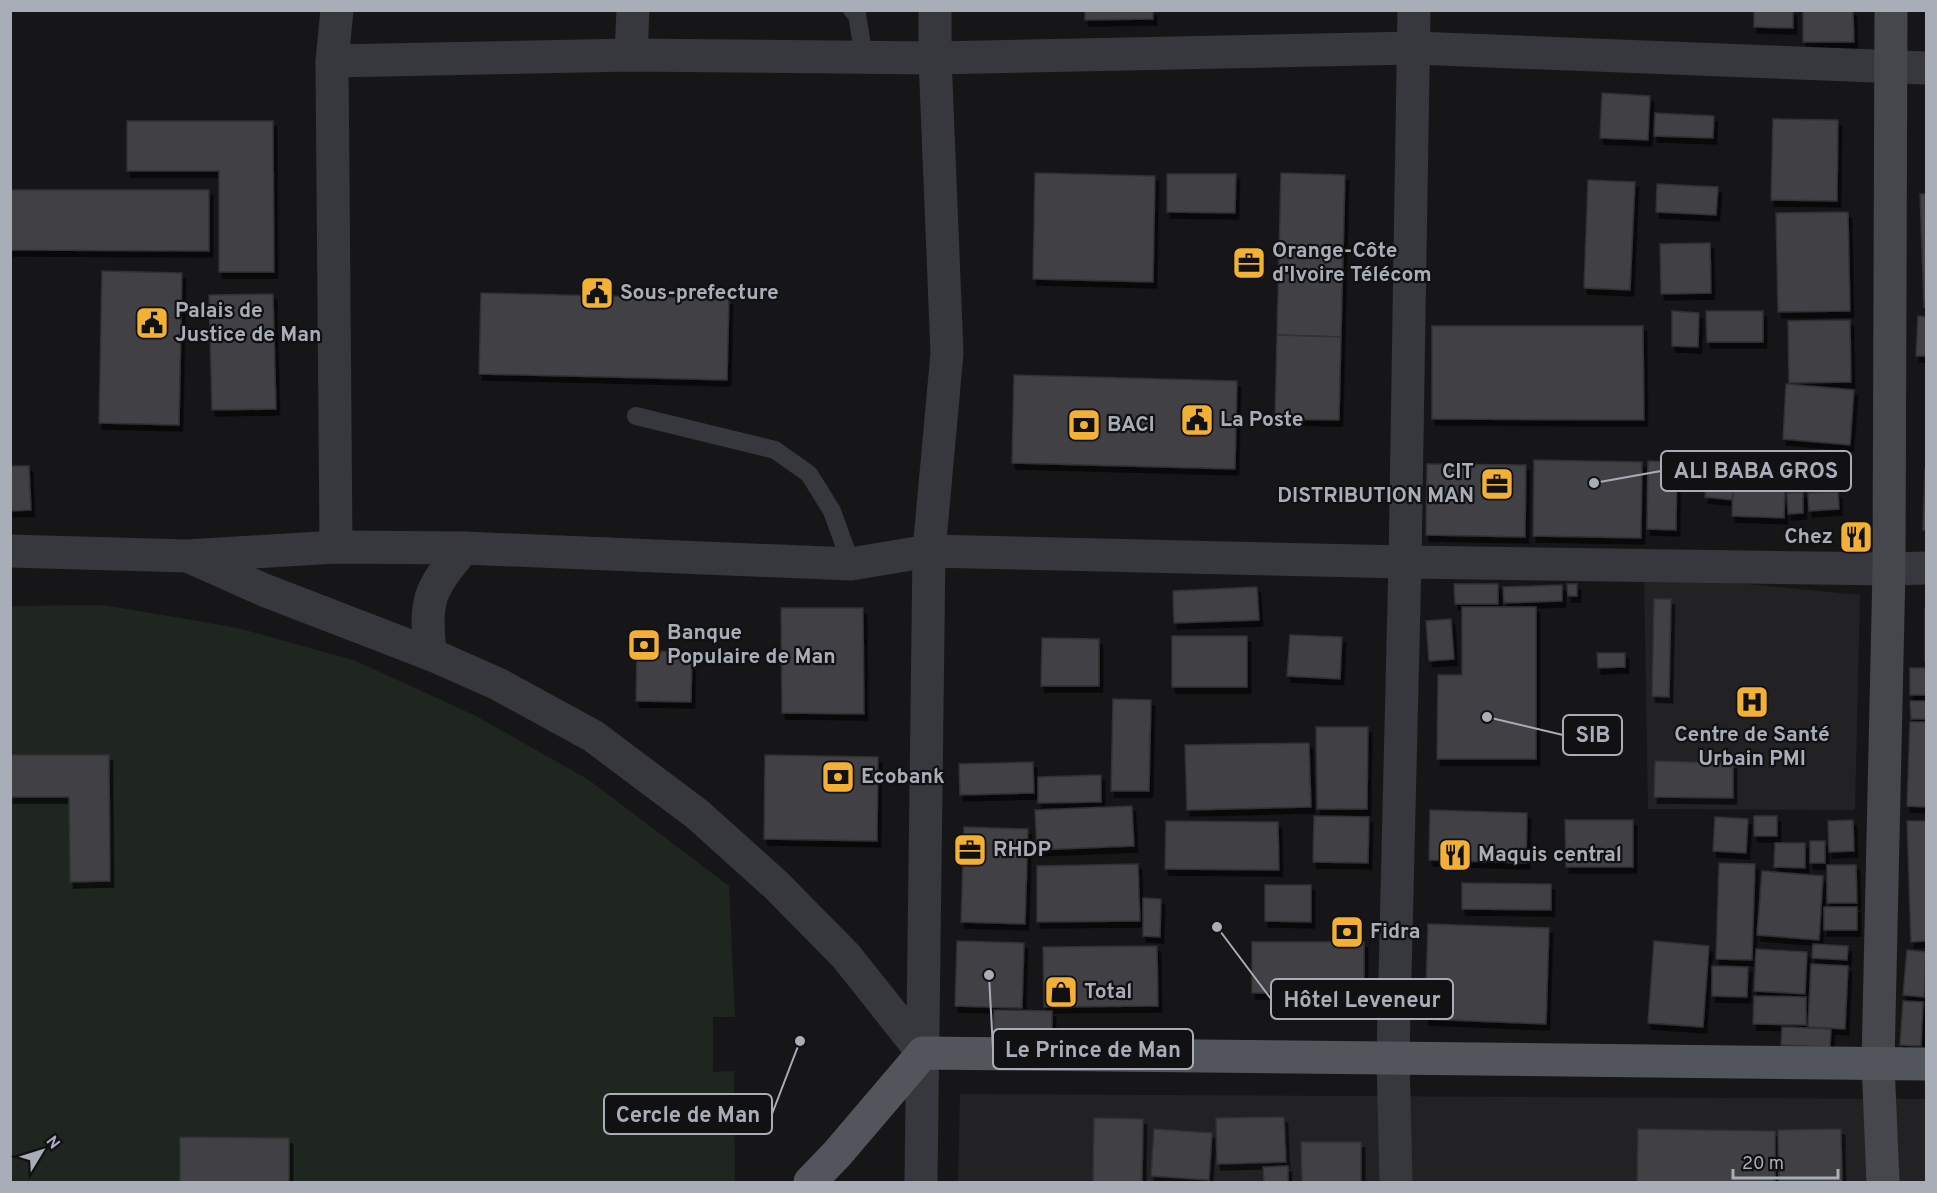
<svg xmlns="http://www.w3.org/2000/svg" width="1937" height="1193" viewBox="0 0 1937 1193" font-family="Overpass,sans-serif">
  <defs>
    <filter id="shadow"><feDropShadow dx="3.5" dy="6" stdDeviation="0" flood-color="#0009"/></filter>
  </defs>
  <rect width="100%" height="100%" fill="#161618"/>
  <g fill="#222225">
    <polygon points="1644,574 1860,595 1855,810 1648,809"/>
    <polygon points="960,1094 1926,1099 1926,1182 958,1182"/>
  </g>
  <polygon fill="#1e261f" points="104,605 238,628 356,661 476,716 589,780 729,886 735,1017 713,1017 713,1072 734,1071 735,1182 11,1182 10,606"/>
  <g fill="#404145" stroke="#303034" stroke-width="1.5" filter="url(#shadow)">
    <polygon points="1085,10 1153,10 1153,19 1085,20"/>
    <polygon points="1754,10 1793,10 1793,28 1754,27"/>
    <polygon points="1803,10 1853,10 1854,42 1803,42"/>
    <polygon points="1602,93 1650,96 1648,140 1600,138"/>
    <polygon points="1655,113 1714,116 1713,138 1654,136"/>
    <polygon points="1773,119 1838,120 1837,201 1771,200"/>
    <polygon points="127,121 273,121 274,272 219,272 219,171 127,171"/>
    <polygon points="1035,173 1155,176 1153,282 1033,279"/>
    <polygon points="1281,173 1345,175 1341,337 1277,335"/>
    <polygon points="1167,174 1236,174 1235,213 1167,212"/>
    <polygon points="1588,180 1635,182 1630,290 1584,288"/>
    <polygon points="1657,184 1718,187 1716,215 1656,212"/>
    <polygon points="10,190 209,190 209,251 10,250"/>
    <polygon points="1920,194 1926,194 1926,307 1924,307"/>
    <polygon points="1848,212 1850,311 1778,312 1776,213"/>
    <polygon points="1710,243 1711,293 1661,294 1660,244"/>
    <polygon points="102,271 182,273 179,425 99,423"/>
    <polygon points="481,293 729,299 727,380 479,374"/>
    <polygon points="273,294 276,409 212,410 209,295"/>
    <polygon points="1672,311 1699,313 1698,347 1672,346"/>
    <polygon points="1706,311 1763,311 1763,342 1707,342"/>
    <polygon points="1918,316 1926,317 1926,356 1916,356"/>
    <polygon points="1850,320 1851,382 1789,383 1788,321"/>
    <polygon points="1432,326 1643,326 1644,420 1432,419"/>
    <polygon points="1277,335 1341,337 1339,420 1275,419"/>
    <polygon points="1014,375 1237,381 1235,469 1012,463"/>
    <polygon points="1786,384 1854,390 1850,445 1783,439"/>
    <polygon points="1709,459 1736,462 1732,500 1705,497"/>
    <polygon points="1534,460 1642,462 1641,538 1533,536"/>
    <polygon points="1648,461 1677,462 1676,530 1647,529"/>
    <polygon points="1427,464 1526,465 1525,537 1426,535"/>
    <polygon points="10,466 29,466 31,510 10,511"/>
    <polygon points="1925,469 1926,469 1926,530 1923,530"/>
    <polygon points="1733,488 1785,489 1784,518 1732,516"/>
    <polygon points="1803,492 1803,513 1788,514 1787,493"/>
    <polygon points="1838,492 1839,509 1809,511 1808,493"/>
    <polygon points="1454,584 1498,584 1498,604 1455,604"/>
    <polygon points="1567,584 1577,584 1577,596 1568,596"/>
    <polygon points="1562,585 1562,601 1504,603 1503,587"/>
    <polygon points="1257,587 1259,620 1174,623 1173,591"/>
    <polygon points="1654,599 1671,599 1669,697 1652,696"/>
    <polygon points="1462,607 1536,607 1536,759 1437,759 1438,675 1462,675"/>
    <polygon points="781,608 863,608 864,714 782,713"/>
    <rect x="1925" y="608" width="1" height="53"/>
    <polygon points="1451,619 1454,659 1429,661 1426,621"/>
    <polygon points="1290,635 1342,637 1340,679 1287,676"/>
    <rect x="1172" y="636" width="75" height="51"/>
    <polygon points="1042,638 1099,639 1099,686 1041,686"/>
    <polygon points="637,651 692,652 691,702 636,701"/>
    <polygon points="1597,653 1625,653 1625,667 1598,668"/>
    <rect x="1910" y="668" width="16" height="27"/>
    <polygon points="1113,699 1151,700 1149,791 1111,791"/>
    <polygon points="1910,701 1926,701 1926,719 1911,719"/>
    <polygon points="1910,722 1926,722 1926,807 1907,806"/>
    <polygon points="1316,727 1368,727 1367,809 1317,809"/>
    <polygon points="1309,743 1311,807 1187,810 1185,745"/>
    <polygon points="10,755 109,755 110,881 70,882 69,797 10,797"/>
    <polygon points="765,755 878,757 877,841 764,839"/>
    <polygon points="1655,761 1733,763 1733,798 1654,797"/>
    <polygon points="1033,762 1034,793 960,795 959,764"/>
    <polygon points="1101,775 1101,802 1038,803 1038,777"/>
    <polygon points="1132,806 1134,846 1037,850 1035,810"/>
    <polygon points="1430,810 1527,813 1526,863 1429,860"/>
    <polygon points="1314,816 1369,817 1368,863 1313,862"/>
    <rect x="1754" y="816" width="23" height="20"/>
    <polygon points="1715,817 1748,819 1746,853 1713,851"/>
    <polygon points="1565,820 1633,820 1633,867 1566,867"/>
    <polygon points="1853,820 1854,851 1829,852 1828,821"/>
    <polygon points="1166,821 1278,822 1279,870 1165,869"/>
    <polygon points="1907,821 1926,821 1926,941 1911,942"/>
    <polygon points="964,827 1028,829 1025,924 961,922"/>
    <rect x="1810" y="841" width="15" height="22"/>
    <polygon points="1775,843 1805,843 1805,868 1774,867"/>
    <polygon points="1719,863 1755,864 1752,960 1716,959"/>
    <polygon points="1138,864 1140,921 1037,922 1037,866"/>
    <polygon points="1827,865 1856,865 1857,903 1827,903"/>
    <polygon points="1762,871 1823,876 1819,940 1757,935"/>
    <polygon points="1462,883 1551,884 1551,910 1462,909"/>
    <polygon points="1265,885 1311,885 1311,922 1265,921"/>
    <polygon points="1143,898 1161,899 1160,937 1143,936"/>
    <rect x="1824" y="907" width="33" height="23"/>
    <polygon points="1428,924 1549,928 1546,1024 1425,1019"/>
    <polygon points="957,941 1024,943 1022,1008 955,1006"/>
    <polygon points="1654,941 1709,946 1703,1027 1648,1023"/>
    <rect x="1252" y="942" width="112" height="51"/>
    <polygon points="1813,944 1848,946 1847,960 1812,958"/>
    <polygon points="1157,946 1158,1006 1044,1007 1043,947"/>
    <polygon points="1756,949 1807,952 1805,994 1754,991"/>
    <polygon points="1907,950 1926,952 1924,997 1903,995"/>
    <polygon points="1811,964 1848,966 1845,1029 1808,1027"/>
    <polygon points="1712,966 1748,967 1747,997 1712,996"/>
    <polygon points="1754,996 1806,997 1806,1025 1753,1024"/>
    <polygon points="1903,1001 1923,1002 1921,1046 1900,1045"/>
    <polygon points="994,1010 1052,1011 1052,1038 993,1037"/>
    <polygon points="1782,1027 1831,1029 1830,1047 1781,1045"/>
    <polygon points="1284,1117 1286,1162 1217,1164 1216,1118"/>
    <polygon points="1094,1118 1143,1119 1142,1182 1093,1182"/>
    <polygon points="1154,1129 1212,1133 1209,1180 1151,1176"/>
    <polygon points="1638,1129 1775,1131 1775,1182 1637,1182"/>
    <polygon points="1841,1129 1842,1182 1779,1182 1778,1130"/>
    <polygon points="180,1137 289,1138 289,1182 180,1182"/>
    <polygon points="1301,1142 1361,1142 1361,1182 1302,1182"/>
    <polygon points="1288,1166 1288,1182 1264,1182 1263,1167"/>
  </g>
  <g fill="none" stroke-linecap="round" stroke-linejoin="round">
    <g stroke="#37383d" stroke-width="18">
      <polyline points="852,10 857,14 864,58"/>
      <polyline points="636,416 775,450 809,474 832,511 851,564"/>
    </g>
    <g stroke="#37383d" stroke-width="33">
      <polyline points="631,55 633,10"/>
      <polyline points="332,61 631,55 935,58 1414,48 1926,68"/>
      <polyline points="336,547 332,61 337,10"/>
      <polyline points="1889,569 1926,568"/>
      <polyline points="921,1182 929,551 947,353 935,58 935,10"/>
      <polyline points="1396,1182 1393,1058 1405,562 1414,10"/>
    </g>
    <g stroke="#37383d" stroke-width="33">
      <polyline points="10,551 187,556 336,547 464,548 851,564 929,551 1405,562 1889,569"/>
      <polyline points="192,558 264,590 430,654 498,684 593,736 697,814 776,885 846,956 923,1053"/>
      <path d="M430 654C425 598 428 591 464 548"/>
    </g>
    <polyline stroke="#45474d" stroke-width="33" points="1883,1182 1878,1063 1889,569 1891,10"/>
    <polyline stroke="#53555c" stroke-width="33" points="810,1182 837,1154 923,1053 1926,1064"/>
  </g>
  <defs>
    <symbol id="office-square" viewBox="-11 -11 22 22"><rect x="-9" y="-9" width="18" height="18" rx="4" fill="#f2b134" stroke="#111113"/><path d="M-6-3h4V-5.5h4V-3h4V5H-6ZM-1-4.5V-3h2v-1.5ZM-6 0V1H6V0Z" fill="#111"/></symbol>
    <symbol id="civic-square" viewBox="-11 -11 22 22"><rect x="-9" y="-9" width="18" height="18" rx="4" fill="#f2b134" stroke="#111113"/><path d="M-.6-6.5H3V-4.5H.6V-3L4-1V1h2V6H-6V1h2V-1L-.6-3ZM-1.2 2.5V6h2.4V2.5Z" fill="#111"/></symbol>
    <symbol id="bank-square" viewBox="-11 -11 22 22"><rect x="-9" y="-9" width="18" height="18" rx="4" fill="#f2b134" stroke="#111113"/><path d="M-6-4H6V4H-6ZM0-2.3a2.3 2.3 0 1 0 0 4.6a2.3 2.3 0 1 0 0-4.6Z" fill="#111"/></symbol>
    <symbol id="restaurant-square" viewBox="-11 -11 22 22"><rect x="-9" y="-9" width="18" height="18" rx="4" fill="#f2b134" stroke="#111113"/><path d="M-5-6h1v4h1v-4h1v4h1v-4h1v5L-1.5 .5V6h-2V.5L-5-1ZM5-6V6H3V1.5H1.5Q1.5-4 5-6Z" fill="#111"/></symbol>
    <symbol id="hospital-square" viewBox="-11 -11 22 22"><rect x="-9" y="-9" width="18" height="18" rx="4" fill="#f2b134" stroke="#111113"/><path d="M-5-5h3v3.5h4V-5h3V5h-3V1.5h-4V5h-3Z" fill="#111"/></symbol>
    <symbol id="shop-square" viewBox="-11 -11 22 22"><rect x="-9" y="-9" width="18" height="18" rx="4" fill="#f2b134" stroke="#111113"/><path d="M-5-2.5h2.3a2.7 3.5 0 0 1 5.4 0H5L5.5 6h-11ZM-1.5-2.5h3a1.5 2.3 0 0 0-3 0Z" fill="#111"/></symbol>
  </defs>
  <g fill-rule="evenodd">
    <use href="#office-square" x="1230" y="244" width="38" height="38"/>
    <use href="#civic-square" x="578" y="274" width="38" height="38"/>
    <use href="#civic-square" x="133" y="304" width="38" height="38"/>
    <use href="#civic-square" x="1178" y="401" width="38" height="38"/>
    <use href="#bank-square" x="1065" y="406" width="38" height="38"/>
    <use href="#office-square" x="1478" y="465" width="38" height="38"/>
    <use href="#restaurant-square" x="1837" y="518" width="38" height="38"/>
    <use href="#bank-square" x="625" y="626" width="38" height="38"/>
    <use href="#hospital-square" x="1733" y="683" width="38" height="38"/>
    <use href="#bank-square" x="819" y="758" width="38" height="38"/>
    <use href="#office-square" x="951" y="831" width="38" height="38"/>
    <use href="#restaurant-square" x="1436" y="836" width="38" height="38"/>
    <use href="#bank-square" x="1328" y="913" width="38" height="38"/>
    <use href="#shop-square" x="1042" y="973" width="38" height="38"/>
  </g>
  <g text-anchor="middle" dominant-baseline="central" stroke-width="4.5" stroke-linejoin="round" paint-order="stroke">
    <g font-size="21" font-weight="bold" fill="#a8adb8" stroke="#111113" text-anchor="start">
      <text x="1272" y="251">Orange-Côte<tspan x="1272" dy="24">d'Ivoire Télécom</tspan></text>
      <text x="620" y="293">Sous-prefecture</text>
      <text x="175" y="311">Palais de<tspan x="175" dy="24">Justice de Man</tspan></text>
      <text x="1220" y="420">La Poste</text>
      <text x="1107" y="425">BACI</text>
      <text x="1474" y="472" text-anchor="end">CIT<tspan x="1474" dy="24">DISTRIBUTION MAN</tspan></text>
      <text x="1833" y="537" text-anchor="end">Chez</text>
      <text x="667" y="633">Banque<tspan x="667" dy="24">Populaire de Man</tspan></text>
      <text x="1752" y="735" text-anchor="middle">Centre de Santé<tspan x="1752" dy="24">Urbain PMI</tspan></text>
      <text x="861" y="777">Ecobank</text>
      <text x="993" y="850">RHDP</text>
      <text x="1478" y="855">Maquis central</text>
      <text x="1370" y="932">Fidra</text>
      <text x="1084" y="992">Total</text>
    </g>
  </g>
  <path fill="none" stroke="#a8adb8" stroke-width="2" d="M1594 483L1661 471M1487 717L1563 735M1217 927L1271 999M989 975L993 1049M800 1041L772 1114"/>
  <g fill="#a8adb8" stroke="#111113" stroke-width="2">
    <circle cx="1594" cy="483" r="6"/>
    <circle cx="1487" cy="717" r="6"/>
    <circle cx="1217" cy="927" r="6"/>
    <circle cx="989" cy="975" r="6"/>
    <circle cx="800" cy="1041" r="6"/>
  </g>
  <g fill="#111113" stroke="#a8adb8" stroke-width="2">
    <rect x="1661" y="451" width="190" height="40" rx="6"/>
    <rect x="1563" y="715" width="59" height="40" rx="6"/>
    <rect x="1271" y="979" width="182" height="40" rx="6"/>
    <rect x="993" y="1029" width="200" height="40" rx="6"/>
    <rect x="604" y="1094" width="168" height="40" rx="6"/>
  </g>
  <g font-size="22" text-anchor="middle" font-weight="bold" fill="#a8adb8">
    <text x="1756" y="478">ALI BABA GROS</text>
    <text x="1593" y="742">SIB</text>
    <text x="1362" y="1007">Hôtel Leveneur</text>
    <text x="1093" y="1057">Le Prince de Man</text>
    <text x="688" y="1122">Cercle de Man</text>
  </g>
  <rect width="1937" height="1193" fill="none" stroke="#a8adb8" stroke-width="24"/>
  <g transform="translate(42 1151) rotate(52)" stroke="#111113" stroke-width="4.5" paint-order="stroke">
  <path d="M0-4.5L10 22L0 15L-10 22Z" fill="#a8adb8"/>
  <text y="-9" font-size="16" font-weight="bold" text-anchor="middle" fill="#a8adb8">N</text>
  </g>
  <path d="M1733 1169v9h105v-9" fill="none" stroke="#a8adb8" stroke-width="3"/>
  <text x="1742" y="1169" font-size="18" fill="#a8adb8" stroke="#111113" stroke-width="4.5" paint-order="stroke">20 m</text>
</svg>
